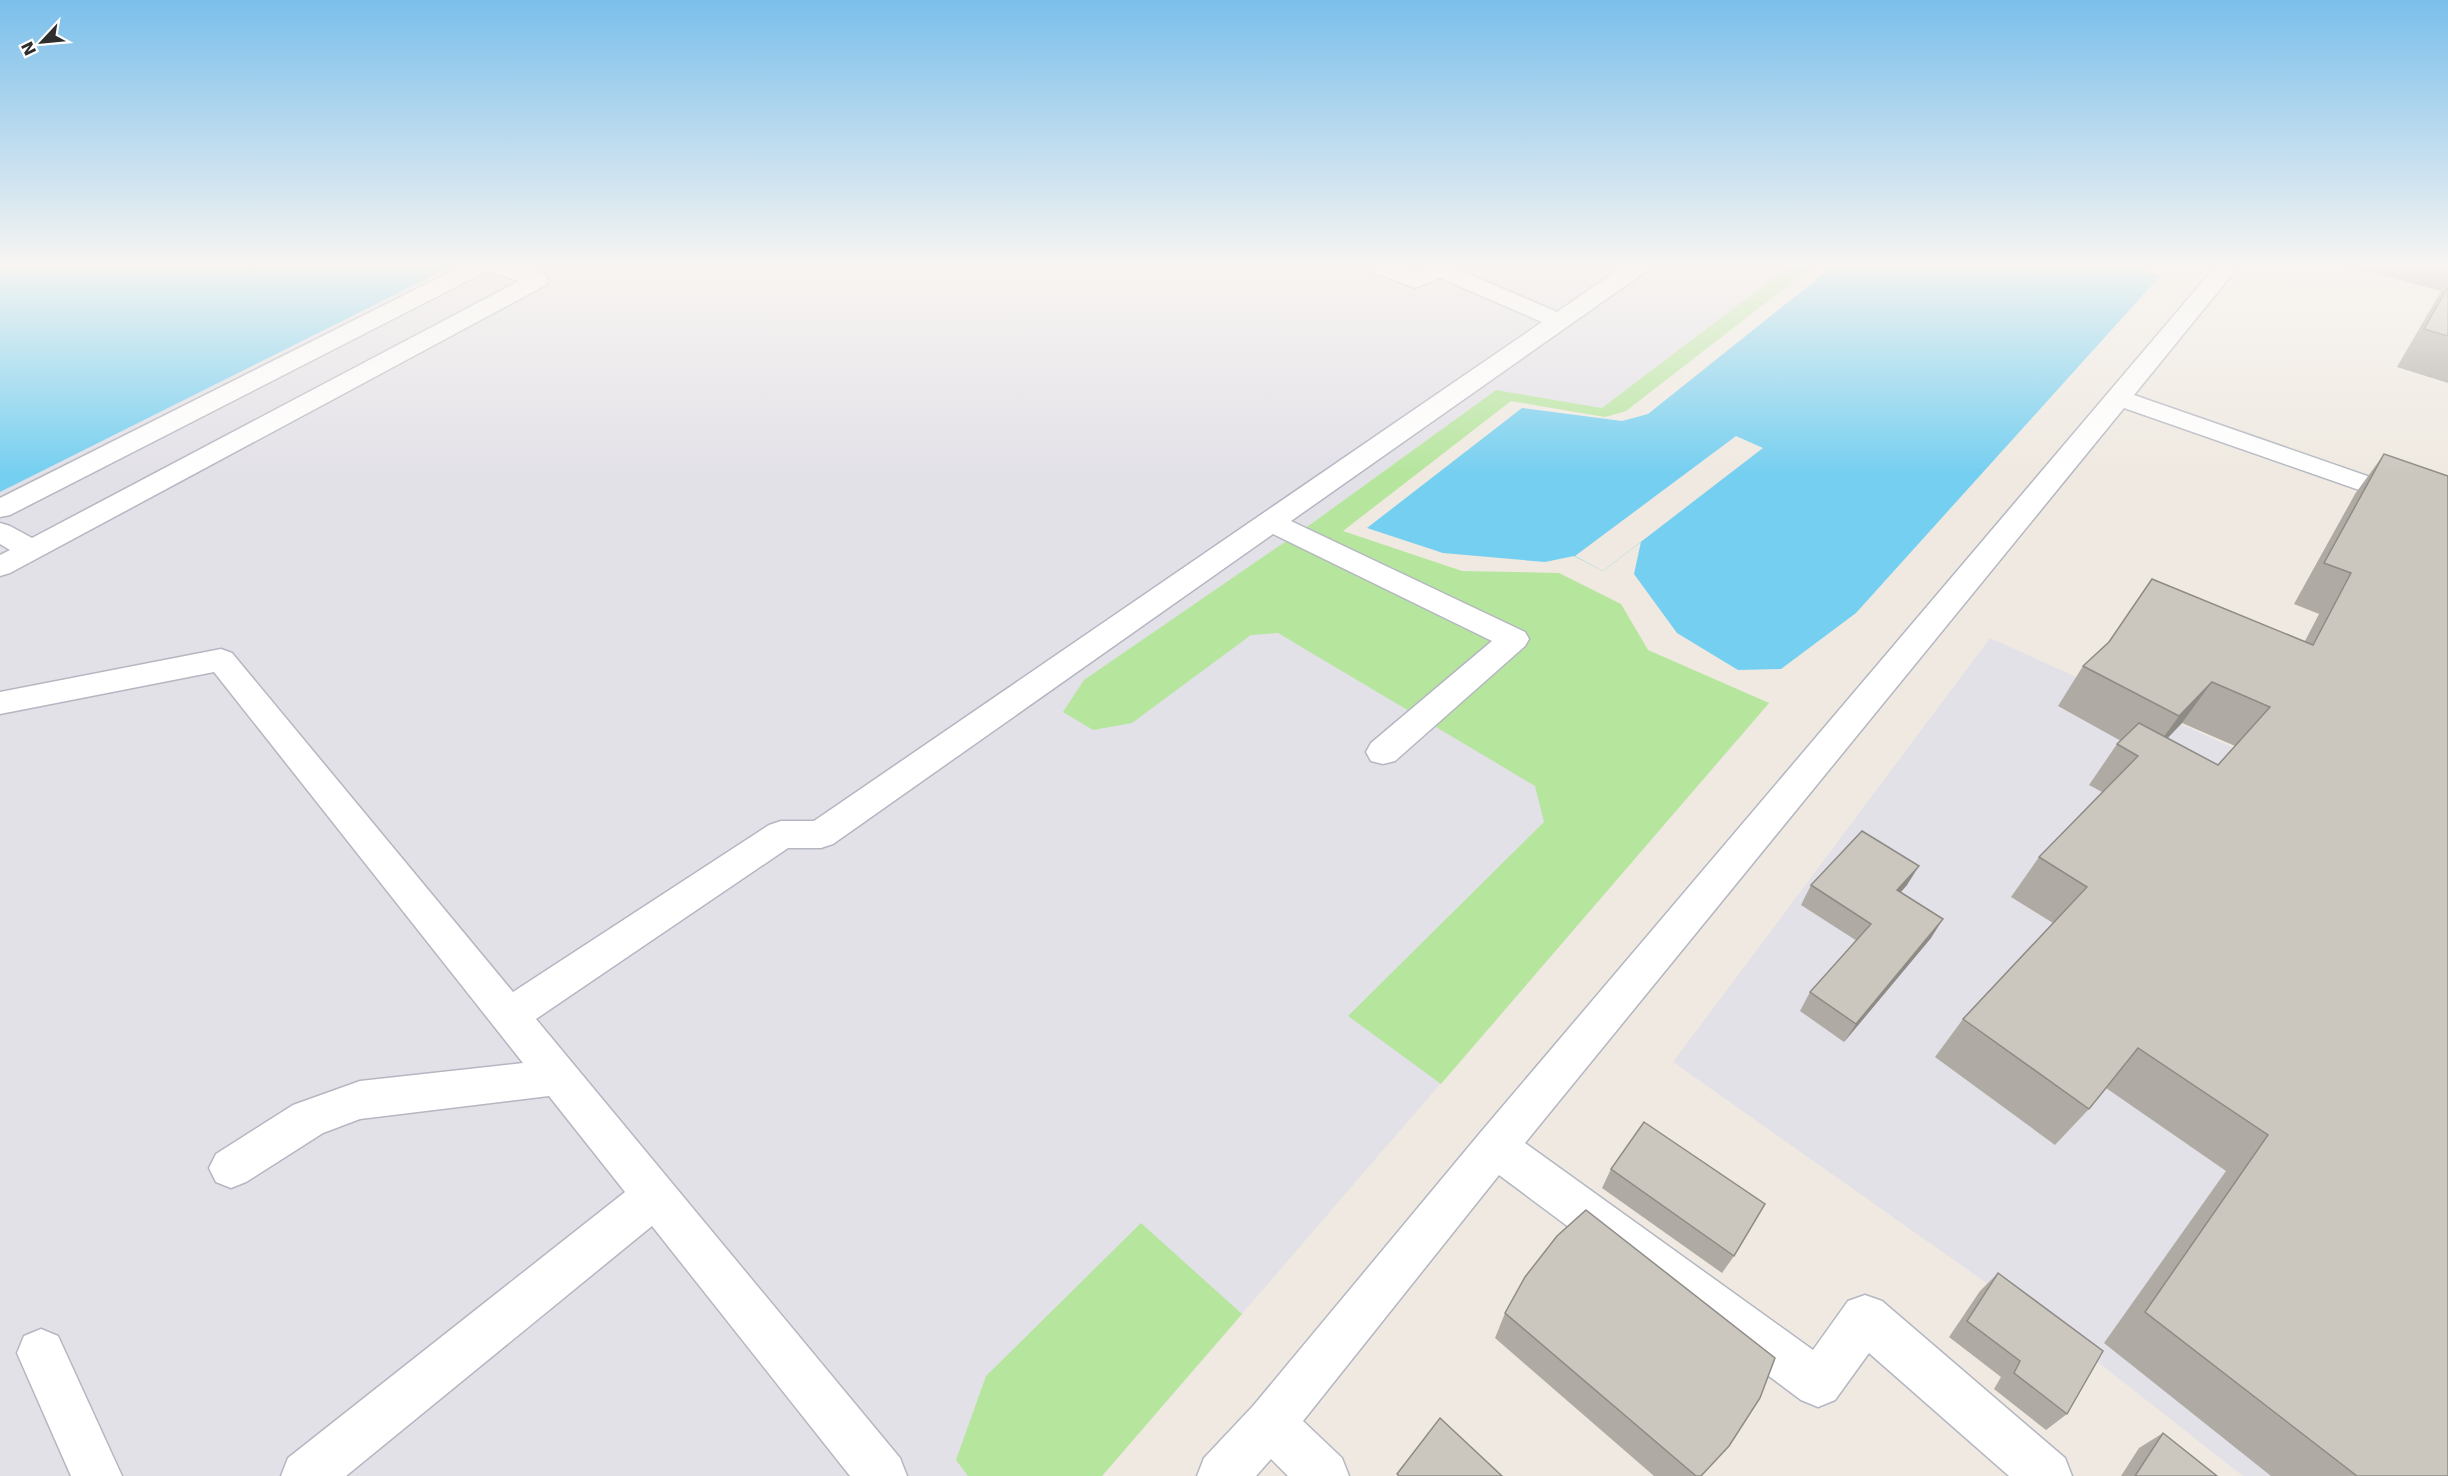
<svg xmlns="http://www.w3.org/2000/svg" width="2448" height="1476" viewBox="0 0 2448 1476" font-family="'DejaVu Sans',sans-serif">
  <rect width="100%" height="100%" fill="#efe9e1"/>
  <g fill="#e3e1e8">
    <polygon points="0,267 1788,267 1602,408 1496,390 1311,524 1769,703 1102,1476 0,1476"/>
    <polygon points="1990,638 2236,749 2448,1476 2243,1476 2090,1356 1673,1062"/>
  </g>
  <g fill="#b6e59e">
    <polygon points="1788,267 1812,267 1626,411 1605,417 1511,401 1343,531 1462,571 1559,573 1621,604 1648,650 1769,703 1441,1084 1348,1016 1544,822 1535,786 1278,633 1251,635 1132,723 1093,730 1063,712 1084,680 1311,524 1496,390 1602,408"/>
    <polygon points="1141,1223 1242,1314 1102,1476 968,1476 956,1460 986,1376"/>
  </g>
  <g fill="#75cff0">
    <polygon points="0,267 450,267 0,492"/>
    <polygon points="1832,267 2147,267 2144,271 2160,276 1856,613 1781,669 1738,670 1677,633 1634,574 1641,542 1603,571 1574,556 1545,562 1443,553 1367,528 1522,408 1622,421 1648,414"/>
  </g>
  <polygon fill="#efe9e1" points="1736,436 1763,448 1603,571 1575,556"/>
  <g fill="none" stroke-linecap="round" stroke-linejoin="round">
    <defs>
      <g id="minor">
        <polygon points="460,267 488,267 485,272 10,515 0,517 0,498"/>
        <path d="M489 267C507 267 538 264 549 280L546 285 10 573 0 576V555L10 550 0 544V523L10 526 32 538 519 281 492 272Z"/>
        <polygon points="1370,267 1400,267 1415,273 1428,267 1452,267 1557,312 1622,267 1648,267 1645,272 1291,521 1525,632 1529,639 1525,646 1395,761 1383,764 1371,761 1366,752 1371,743 1492,641 1273,534 833,844 821,848 788,848 536,1019 900,1458 907,1476 850,1476 652,1226 346,1476 281,1476 288,1458 625,1192 549,1096 360,1119 323,1133 246,1182 231,1188 216,1182 209,1168 216,1154 293,1105 360,1081 523,1063 214,672 0,714 0,692 221,649 232,653 513,992 769,825 781,821 814,821 1542,322 1440,278 1415,288 1373,272"/>
        <polygon points="2215,267 2238,267 2134,395 2448,504 2448,521 2124,408 1525,1143 1813,1350 1848,1301 1865,1295 1882,1301 2065,1458 2072,1476 2009,1476 1869,1353 1835,1400 1818,1407 1801,1400 1499,1175 1303,1421 1342,1458 1349,1476 1288,1476 1271,1459 1256,1476 1197,1476 1204,1458 1253,1406 1480,1133"/>
        <polygon points="41,1329 58,1336 122,1476 71,1476 17,1353 24,1336"/>
      </g>
    </defs>
    <use href="#minor" stroke="#b4b7c1" stroke-width="3"/>
    <use href="#minor" fill="#fff" fill-rule="evenodd"/>
  </g>
  <g fill="#afaba4" fill-rule="evenodd">
    <polygon points="2347,267 2448,267 2448,383 2397,367 2441,291 2364,270 2362,272"/>
    <path d="M2384 454 2448 1476H2271L2104 1343 2226 1171 2106 1088 2089 1109 2055 1145 1935 1057 1963 1019 2053 923 2011 897 2039 857 2102 792 2089 785 2117 744 2121 741 2058 706 2083 666 2305 641 2319 614 2294 604 2355 494ZM2182 723 2235 746 2218 765 2168 738Z"/>
    <polygon points="1811,885 1907,885 1900,893 1931,938 1844,1042 1800,1011 1810,992 1857,941 1801,905"/>
    <polygon points="1611,1169 1734,1256 1722,1273 1602,1188"/>
    <polygon points="1998,1273 2067,1414 2046,1430 1994,1389 2001,1377 1949,1337 1980,1291"/>
    <polygon points="1505,1313 1702,1476 1654,1476 1495,1338"/>
    <polygon points="2163,1433 2217,1476 2121,1476 2139,1448"/>
  </g>
  <g fill="#8e8b86">
    <polygon points="2212,682 2182,723 2149,757 2179,716"/>
    <polygon points="1919,866 1907,885 1885,910 1897,890"/>
    <polygon points="1943,919 1931,938 1844,1042 1856,1024"/>
  </g>
  <g fill="#cbc7bf" stroke="#8e8b86" stroke-width="1.5">
    <polygon points="2448,287 2448,336 2424,329"/>
    <polygon points="2384,454 2448,476 2448,1476 2357,1476 2145,1312 2268,1135 2138,1048 2089,1109 1963,1019 2087,887 2039,857 2138,756 2117,744 2139,723 2218,765 2270,707 2212,682 2179,716 2083,666 2109,642 2152,579 2313,645 2351,573 2324,563"/>
    <polygon points="1862,831 1919,866 1897,890 1943,919 1856,1024 1810,992 1871,924 1811,885"/>
    <polygon points="1644,1122 1765,1204 1734,1256 1611,1169"/>
    <polygon points="1586,1210 1775,1358 1760,1398 1729,1446 1701,1476 1696,1476 1505,1313 1525,1277 1557,1236"/>
    <polygon points="1998,1273 2103,1351 2067,1414 2014,1373 2020,1361 1967,1321"/>
    <polygon points="1440,1418 1502,1476 1399,1476 1397,1474"/>
    <polygon points="2163,1433 2217,1476 2135,1476"/>
  </g>
  <linearGradient id="sky" x2="0" y2="1"><stop stop-color="#7abfeb"/><stop offset="0.56" stop-color="#f8f5f2"/><stop offset="1" stop-color="#f8f5f2" stop-opacity="0"/></linearGradient>
  <rect width="2448" height="474" fill="url(#sky)"/>
  <g transform="translate(42 42) rotate(244)" stroke="#ffffff" stroke-width="4.5" paint-order="stroke">
  <path d="M0-4.5L10 22L0 15L-10 22Z" fill="#2e2e2e"/>
  <text y="-9" font-size="16" font-weight="bold" text-anchor="middle" fill="#2e2e2e">N</text>
  </g>
</svg>
